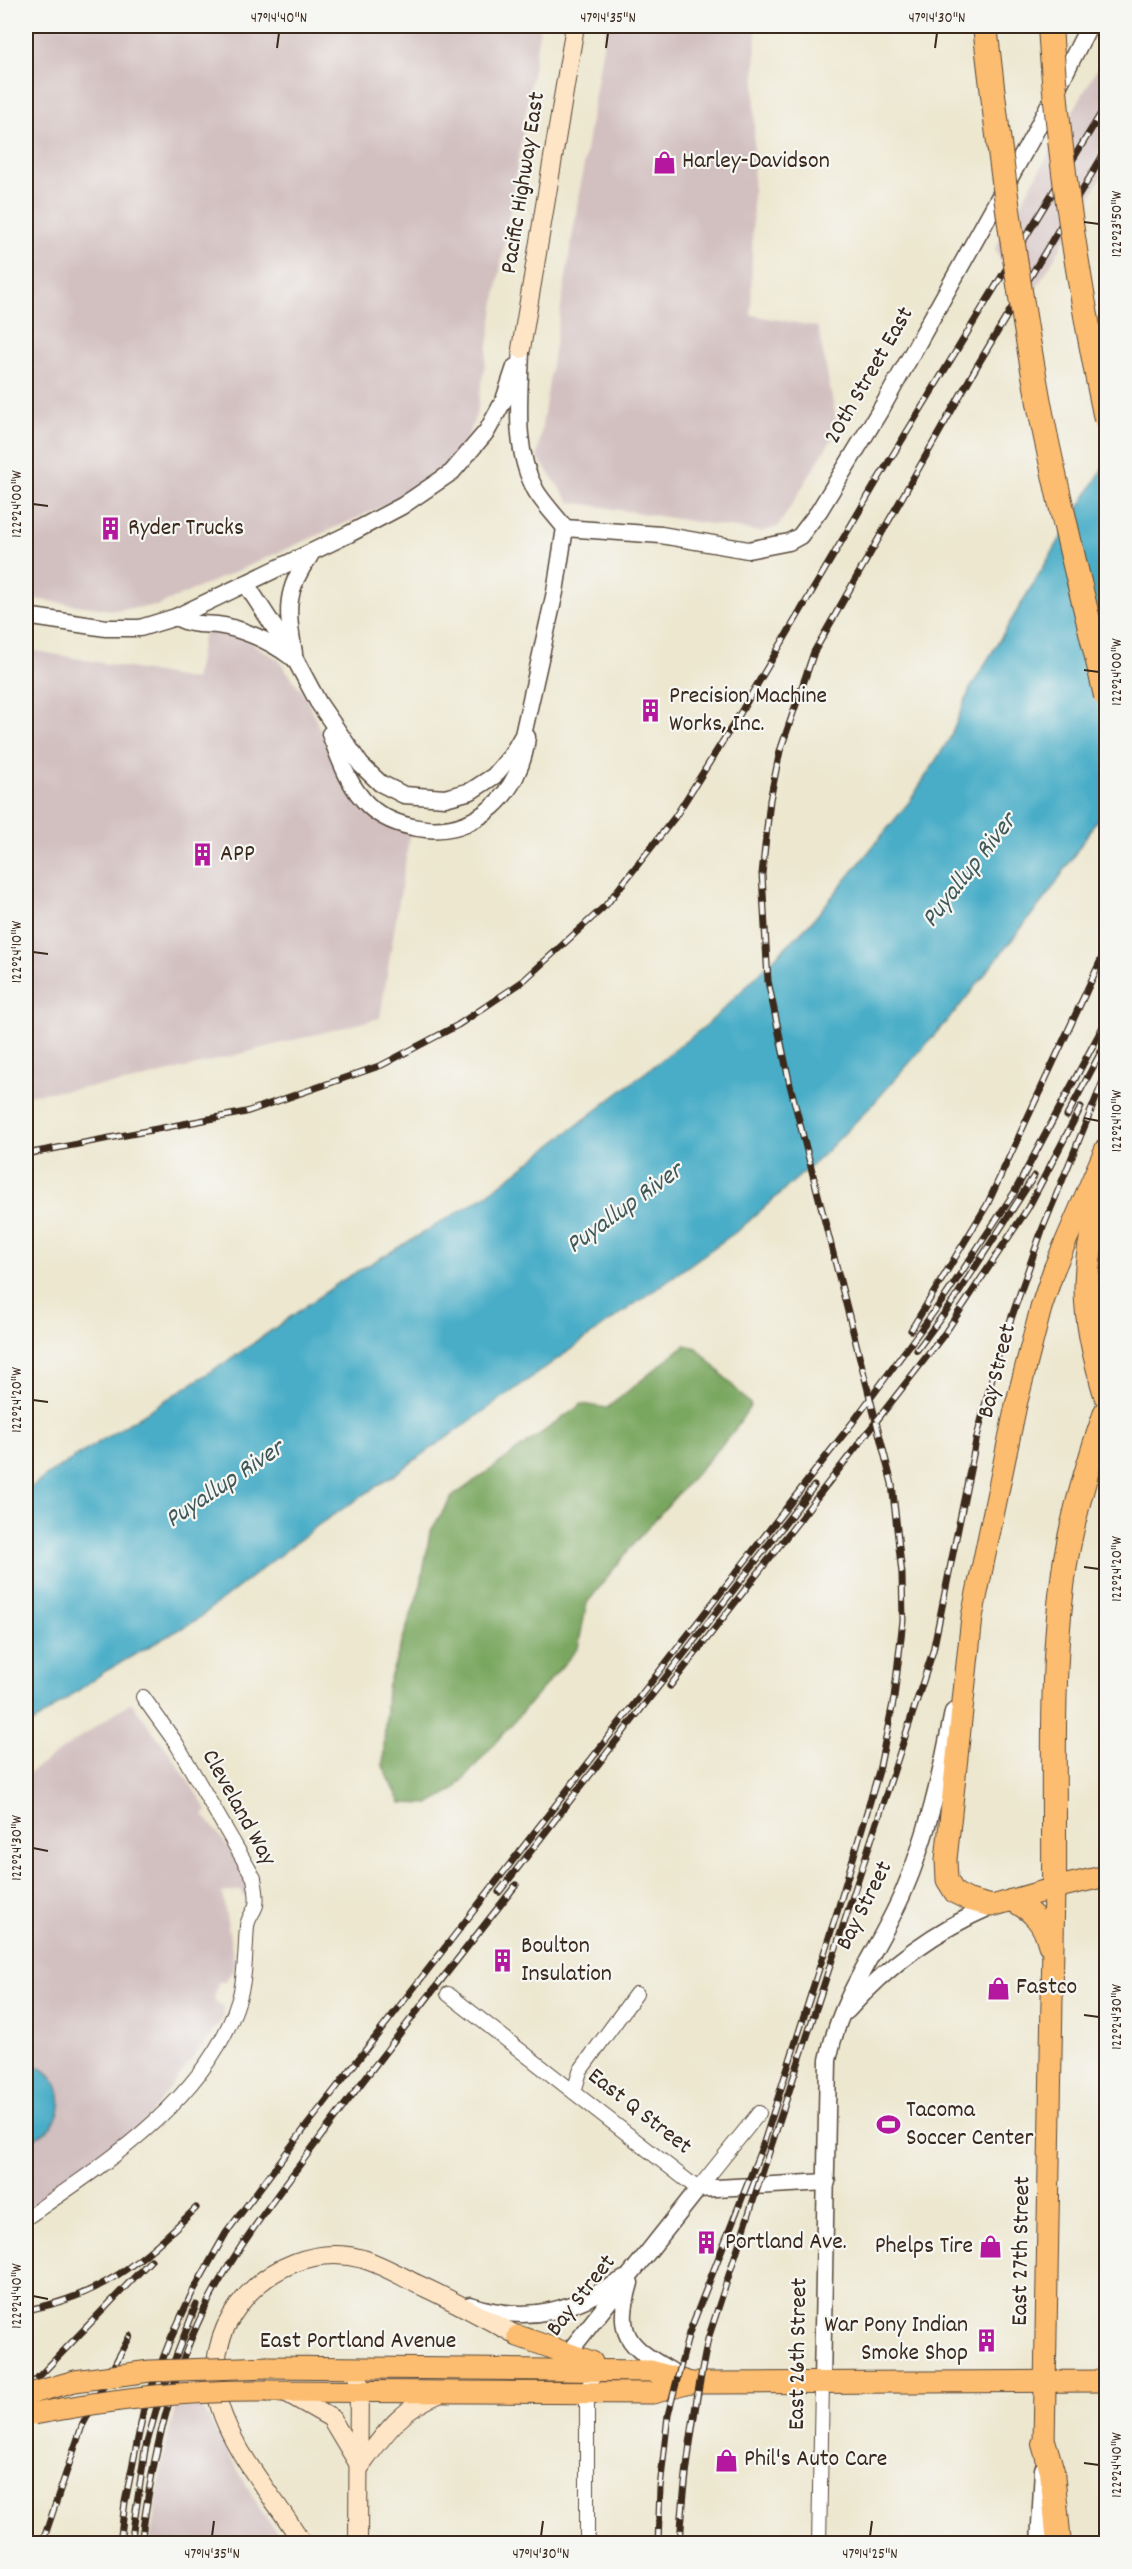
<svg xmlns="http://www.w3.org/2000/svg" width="1132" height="2569" viewBox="0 0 1132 2569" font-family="Dekko,sans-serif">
  <rect width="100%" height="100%" fill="#f6f6f2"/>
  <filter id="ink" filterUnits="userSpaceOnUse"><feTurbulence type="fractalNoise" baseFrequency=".0167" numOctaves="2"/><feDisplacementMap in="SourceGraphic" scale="12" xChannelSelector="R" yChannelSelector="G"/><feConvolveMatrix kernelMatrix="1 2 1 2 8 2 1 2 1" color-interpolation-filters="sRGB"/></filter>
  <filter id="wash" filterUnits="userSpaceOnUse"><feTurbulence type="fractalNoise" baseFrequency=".008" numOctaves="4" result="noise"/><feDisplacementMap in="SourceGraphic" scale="24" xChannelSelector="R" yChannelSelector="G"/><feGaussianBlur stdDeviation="1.35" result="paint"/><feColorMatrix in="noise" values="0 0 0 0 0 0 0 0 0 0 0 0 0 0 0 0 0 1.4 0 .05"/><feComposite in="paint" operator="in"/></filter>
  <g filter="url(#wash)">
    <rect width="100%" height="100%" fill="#ede7cf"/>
    <g fill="#d2bfc0">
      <polygon points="26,26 540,26 477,412 466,441 448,465 400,499 157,606 112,610 26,598"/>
      <polygon points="606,26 756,26 751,315 818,327 838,429 778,527 760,532 570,502 537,457"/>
      <polygon points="1106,53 1106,170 1026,306 995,249"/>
      <polygon points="204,630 243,638 278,659 306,697 344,785 410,833 380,1018 130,1082 26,1095 26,649 195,680"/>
      <polygon points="131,1702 172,1756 207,1810 204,1815 243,1867 250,1895 243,1897 241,1890 222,1893 235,1967 225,1982 218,1982 214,2001 224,2008 223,2018 137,2132 26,2209 26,1775"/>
      <polygon points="202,2407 260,2509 284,2543 150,2543 161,2467 175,2408"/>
    </g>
    <polygon fill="#7aa761" stroke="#5a6840" stroke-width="1.5" points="685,1345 697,1348 751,1405 733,1432 635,1542 587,1603 578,1648 454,1790 429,1804 401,1803 383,1766 387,1687 421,1585 430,1532 452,1497 582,1404 607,1408"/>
    <g fill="#48adc7" stroke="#426c72" stroke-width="1.5">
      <polygon points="1106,463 1106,806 1052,889 959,1007 874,1103 822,1156 740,1229 394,1475 321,1523 196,1620 104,1672 26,1728 26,1491 53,1471 231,1359 343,1280 484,1197 708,1024 814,919 910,801 950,738 970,689"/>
      <path d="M26 2063C73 2072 71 2130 26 2141Z"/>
    </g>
  </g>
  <g filter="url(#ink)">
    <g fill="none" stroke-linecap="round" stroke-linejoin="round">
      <defs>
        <g id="minor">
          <polyline points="448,1994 698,2189 759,2113"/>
          <polyline points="574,2092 580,2071 636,1994"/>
          <path d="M26 2218C105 2164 210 2096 239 1999 246 1975 245 1950 247 1926 248 1918 254 1912 256 1905 258 1897 255 1886 254 1878L176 1743 143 1697"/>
          <polyline points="587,2544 587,2389 594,2376 604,2372"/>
          <polyline points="819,2544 822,2383"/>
        </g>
        <g id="tertiary">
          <polyline points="565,528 661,535 748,550 789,542 800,536 819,511 884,404 1032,138 1089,26"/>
          <path d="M246 584 295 659 318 702 361 765 380 783 404 795 445 798 471 791 494 776 511 756 523 735 555 592 565 528C555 515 544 504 536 491 512 448 520 396 521 349"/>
          <polyline points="26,616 106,628 140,628 176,617 349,534 402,506 452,472 487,431 504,400 515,367"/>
          <path d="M176 617C190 625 201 624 217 625 241 628 270 641 290 656"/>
          <path d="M294 653C287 612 284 590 310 556"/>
          <path d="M330 734C340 759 348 786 369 806 382 818 400 825 418 828 477 838 521 792 527 737"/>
          <path d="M847 2011C888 1965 936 1930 992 1906"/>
          <path d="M630 2283C615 2334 627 2346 671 2371"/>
          <path d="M470 2305C530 2325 571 2310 624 2279"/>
          <polyline points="561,2362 698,2189 827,2182"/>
          <path d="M822 2383 828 2060C841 1994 877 1953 903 1893 928 1835 941 1775 953 1712"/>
          <polyline points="1039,2544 1043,2469"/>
        </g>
        <g id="secondary">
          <polyline points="521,349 575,26"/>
          <polyline points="285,2392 331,2418 358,2463"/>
          <path d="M360 2467C385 2433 400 2409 441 2393"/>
          <path d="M303 2544C276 2499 234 2455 219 2404 210 2370 218 2332 239 2305 267 2267 317 2246 363 2259 382 2265 399 2275 417 2284 451 2299 484 2318 518 2336"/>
          <polyline points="358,2544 359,2368"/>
        </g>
        <g id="primary">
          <polyline points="1106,1148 1054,1269 1041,1308 1016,1405 972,1617 946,1860 947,1880 955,1893 969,1900 992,1906 1054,1888 1106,1876"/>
          <path d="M1011 1900C1032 1911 1043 1922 1049 1945"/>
          <polyline points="518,2336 592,2362"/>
          <polyline points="268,2367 651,2371 691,2383 711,2383 1106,2381"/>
          <polyline points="267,2391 653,2393 690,2383"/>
          <polyline points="1044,2444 1054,1888"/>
        </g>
        <g id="motorway">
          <path d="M1106 1183C1079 1268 1081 1310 1106 1395"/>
          <path d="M1054 1888C1055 1778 1049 1666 1066 1558 1075 1508 1089 1460 1106 1412"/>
          <polyline points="1044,2444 1052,2471 1059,2544"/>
        </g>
      </defs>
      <use href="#minor" stroke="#564639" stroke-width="16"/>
      <use href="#tertiary" stroke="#564639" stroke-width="19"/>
      <use href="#secondary" stroke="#564639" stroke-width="20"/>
      <use href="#primary" stroke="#564639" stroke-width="23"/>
      <use href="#motorway" stroke="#564639" stroke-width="26"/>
      <use href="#minor" stroke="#fff" stroke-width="14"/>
      <use href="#tertiary" stroke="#fff" stroke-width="16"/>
      <use href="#secondary" stroke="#fee5c5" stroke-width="18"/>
      <use href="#primary" stroke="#fcbd6f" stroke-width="21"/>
      <use href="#motorway" stroke="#fcbd6f" stroke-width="24"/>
      <defs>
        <g id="rail">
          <polyline points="1067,1116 1101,1052"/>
          <polyline points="26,1154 246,1112 382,1065 458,1025 522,982 606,905 675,817 738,717 877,481 1106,105"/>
          <polyline points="911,1330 987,1205 1106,949"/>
          <polyline points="917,1350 954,1300 1034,1176"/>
          <polyline points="670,1686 945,1333 1028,1208 1081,1107"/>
          <polyline points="499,1892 814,1486"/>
          <path d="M26 2310C103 2296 142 2261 196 2208"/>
          <polyline points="26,2390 151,2260"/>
          <polyline points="42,2544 82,2426 130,2336"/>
          <polyline points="120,2544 125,2502 145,2404 171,2338 192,2293 226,2233 305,2128 853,1422 947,1294 1014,1193 1106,1021"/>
          <polyline points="131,2544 145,2450 159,2400 196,2305"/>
          <path d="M141 2544C152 2459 170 2376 209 2300 239 2244 278 2194 316 2143 381 2056 449 1970 516 1885"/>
          <polyline points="658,2544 660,2488 668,2415 689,2333 764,2142 838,1909 879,1771 894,1698 903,1620 902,1574 892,1484 790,1085 768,981 762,874 770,800 780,751 814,652 977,366 1106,150"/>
          <path d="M680 2544C684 2474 694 2408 708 2339L933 1651 976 1441 996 1362 1042 1230 1106 1074"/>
        </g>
      </defs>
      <use href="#rail" stroke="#3b2a1e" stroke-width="7"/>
      <use href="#rail" stroke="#f6f6f2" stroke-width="4.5" stroke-dasharray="14" stroke-linecap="butt"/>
      <defs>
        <g id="primary-bridge">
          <polyline points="26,2395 75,2381 150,2371 268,2367"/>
          <path d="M34 2414C114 2399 185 2390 267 2391"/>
        </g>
        <g id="motorway-bridge">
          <path d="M985 26C999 152 1016 278 1039 403 1058 502 1084 599 1106 696"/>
          <path d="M1050 26C1058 157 1079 290 1106 419"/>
        </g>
      </defs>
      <use href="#primary-bridge" stroke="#564639" stroke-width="23" stroke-linecap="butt"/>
      <use href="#motorway-bridge" stroke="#564639" stroke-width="26" stroke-linecap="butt"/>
      <use href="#primary-bridge" stroke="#fcbd6f" stroke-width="21"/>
      <use href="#motorway-bridge" stroke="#fcbd6f" stroke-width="24"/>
    </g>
  </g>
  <path fill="none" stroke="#3b2a1e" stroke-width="2" d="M277 48 279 33M606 48 608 33M935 48 937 33M1084 222 1099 224M33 504 48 506M1084 670 1099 672M33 952 48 954M1084 1118 1099 1121M33 1400 48 1402M1084 1567 1099 1569M33 1848 48 1851M1084 2015 1099 2017M33 2296 48 2299M1084 2463 1099 2465M212 2536 214 2521M541 2536 543 2521M870 2536 872 2521"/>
  <defs>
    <symbol id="shop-bare" viewBox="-9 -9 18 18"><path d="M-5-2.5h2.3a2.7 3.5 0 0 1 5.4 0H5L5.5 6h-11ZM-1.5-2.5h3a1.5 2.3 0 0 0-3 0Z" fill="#b5179e" stroke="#f6f6f2" stroke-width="2.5" paint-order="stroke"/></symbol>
    <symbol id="building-bare" viewBox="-9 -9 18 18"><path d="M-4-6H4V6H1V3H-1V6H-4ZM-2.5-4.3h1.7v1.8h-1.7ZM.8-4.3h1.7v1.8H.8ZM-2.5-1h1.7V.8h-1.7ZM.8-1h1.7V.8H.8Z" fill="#b5179e" stroke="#f6f6f2" stroke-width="2.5" paint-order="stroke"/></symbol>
    <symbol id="stadium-bare" viewBox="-9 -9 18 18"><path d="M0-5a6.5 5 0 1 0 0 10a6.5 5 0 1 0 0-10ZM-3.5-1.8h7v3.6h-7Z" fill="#b5179e" stroke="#f6f6f2" stroke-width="2.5" paint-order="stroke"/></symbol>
  </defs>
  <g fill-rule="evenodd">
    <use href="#shop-bare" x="648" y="146" width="33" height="33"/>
    <use href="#building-bare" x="94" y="512" width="33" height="33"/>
    <use href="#building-bare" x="634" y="694" width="33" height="33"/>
    <use href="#building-bare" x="186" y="838" width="33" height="33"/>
    <use href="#building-bare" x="486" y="1944" width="33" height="33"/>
    <use href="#shop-bare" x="982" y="1972" width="33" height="33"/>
    <use href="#stadium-bare" x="872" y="2108" width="33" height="33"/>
    <use href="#building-bare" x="690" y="2226" width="33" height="33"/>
    <use href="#shop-bare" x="974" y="2230" width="33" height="33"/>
    <use href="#building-bare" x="970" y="2324" width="33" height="33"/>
    <use href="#shop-bare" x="710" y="2444" width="33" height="33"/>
  </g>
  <g text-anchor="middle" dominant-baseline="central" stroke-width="4.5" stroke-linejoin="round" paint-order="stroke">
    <g font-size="24" fill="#3b2a1e" stroke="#f6f6f2" text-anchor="start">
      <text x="682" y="162">Harley-Davidson</text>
      <text x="128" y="529">Ryder Trucks</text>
      <text x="669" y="697">Precision Machine<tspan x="669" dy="28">Works, Inc.</tspan></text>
      <text x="220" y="855">APP</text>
      <text x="521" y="1947">Boulton<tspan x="521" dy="28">Insulation</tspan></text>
      <text x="1016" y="1988">Fastco</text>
      <text x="906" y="2111">Tacoma<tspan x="906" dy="28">Soccer Center</tspan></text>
      <text x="725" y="2243">Portland Ave.</text>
      <text x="973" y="2247" text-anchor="end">Phelps Tire</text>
      <text x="968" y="2326" text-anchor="end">War Pony Indian<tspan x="968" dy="28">Smoke Shop</tspan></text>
      <text x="744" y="2460">Phil's Auto Care</text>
    </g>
    <g font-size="24" fill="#3b2a1e" stroke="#f6f6f2">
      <text transform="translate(524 183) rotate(-81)">Pacific Highway East</text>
      <text transform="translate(870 376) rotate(-60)">20th Street East</text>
      <text transform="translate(998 1371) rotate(-76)">Bay Street</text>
      <text transform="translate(238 1808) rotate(61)">Cleveland Way</text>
      <text transform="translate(865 1906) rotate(-63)">Bay Street</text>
      <text transform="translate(639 2112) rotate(38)">East Q Street</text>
      <text transform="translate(1022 2251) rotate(-89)">East 27th Street</text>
      <text transform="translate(582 2296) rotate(-52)">Bay Street</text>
      <text x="358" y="2342">East Portland Avenue</text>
      <text transform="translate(799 2354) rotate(-89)">East 26th Street</text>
    </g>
    <g font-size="26" font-style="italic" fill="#405859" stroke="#f6f6f2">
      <text transform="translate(970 871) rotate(-52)">Puyallup River</text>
      <text transform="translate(625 1209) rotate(-36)">Puyallup River</text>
      <text transform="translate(225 1485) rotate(-34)">Puyallup River</text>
    </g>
  </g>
  <rect width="1132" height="2569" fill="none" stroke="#f6f6f2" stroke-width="66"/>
  <rect x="33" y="33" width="1066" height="2503" fill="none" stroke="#3b2a1e" stroke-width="2"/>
  <g font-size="15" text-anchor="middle" fill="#3b2a1e">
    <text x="279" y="22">47°14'40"N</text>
    <text x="608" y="22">47°14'35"N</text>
    <text x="937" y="22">47°14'30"N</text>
    <text transform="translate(1116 224) rotate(-90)" y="5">122°23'50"W</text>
    <text transform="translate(16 504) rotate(-90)" y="5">122°24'00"W</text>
    <text transform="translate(1116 672) rotate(-90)" y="5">122°24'00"W</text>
    <text transform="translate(16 952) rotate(-90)" y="5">122°24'10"W</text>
    <text transform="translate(1116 1121) rotate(-90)" y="5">122°24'10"W</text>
    <text transform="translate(16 1400) rotate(-90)" y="5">122°24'20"W</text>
    <text transform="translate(1116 1569) rotate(-90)" y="5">122°24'20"W</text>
    <text transform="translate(16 1848) rotate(-90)" y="5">122°24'30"W</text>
    <text transform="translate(1116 2017) rotate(-90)" y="5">122°24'30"W</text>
    <text transform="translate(16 2296) rotate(-90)" y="5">122°24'40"W</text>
    <text transform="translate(1116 2465) rotate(-90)" y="5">122°24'40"W</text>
    <text x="212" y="2558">47°14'35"N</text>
    <text x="541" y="2558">47°14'30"N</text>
    <text x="870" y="2558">47°14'25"N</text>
  </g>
</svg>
